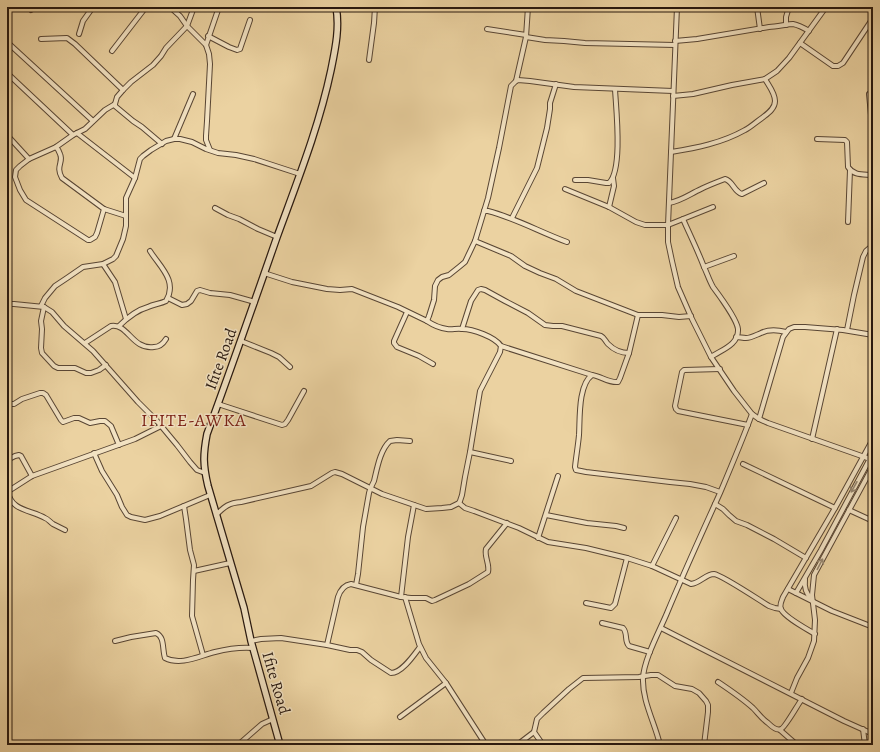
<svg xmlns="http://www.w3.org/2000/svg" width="880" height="752" viewBox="0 0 880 752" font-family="Alegreya,serif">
  <rect width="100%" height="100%" fill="#ebd2a1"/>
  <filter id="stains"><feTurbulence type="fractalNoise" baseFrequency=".005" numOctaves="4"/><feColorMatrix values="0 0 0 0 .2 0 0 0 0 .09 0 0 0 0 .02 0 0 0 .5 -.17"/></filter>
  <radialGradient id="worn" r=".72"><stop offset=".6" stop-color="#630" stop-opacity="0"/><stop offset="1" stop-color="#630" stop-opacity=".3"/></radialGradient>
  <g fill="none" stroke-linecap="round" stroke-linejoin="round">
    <defs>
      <g id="street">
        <polyline points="170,7 180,16 187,26 206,45 209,54 210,64 207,121 206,136 206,140 210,150"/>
        <polyline points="528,7 526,37 516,81 511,86 499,148 488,198 475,241 511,256 525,266 540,273 556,279 576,291 638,315 662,315 679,317 691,316"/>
        <polyline points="677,7 668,225 668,242 672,261 678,287 692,319 711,357 734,391 752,414 759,419 768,423 873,460"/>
        <polyline points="757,7 760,29"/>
        <polyline points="31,10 36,7"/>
        <polyline points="786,25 786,17 789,7"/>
        <polyline points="487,29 526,35"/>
        <polyline points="79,34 83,21 93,7"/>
        <polyline points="208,36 229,47 237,50 240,49 241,46 250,20"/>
        <polyline points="526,37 545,40 564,41 585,43 675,45"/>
        <polyline points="41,39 67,38 75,44 123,90"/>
        <path d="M675 41 697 39 769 27C776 27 788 24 793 24 798 25 804 28 809 31"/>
        <polyline points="7,42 93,121"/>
        <polyline points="800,43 833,66 838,66 843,63 873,18"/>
        <polyline points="206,45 219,7"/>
        <polyline points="112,51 146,7"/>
        <polyline points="369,60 374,23 375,7"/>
        <polyline points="7,73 73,135"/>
        <polyline points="516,81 518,80 530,81 574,87 673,91"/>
        <polyline points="869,94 871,115 873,156"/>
        <polyline points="673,96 693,94 732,85 765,79 777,71 789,58 826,7"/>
        <polyline points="115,104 115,106 133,121 142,127 162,144"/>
        <polyline points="77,133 135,178"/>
        <polyline points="7,135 29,159"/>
        <polyline points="174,139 193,94"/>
        <path d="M817 139 845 140 847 142 848 167C854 176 863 174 873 175"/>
        <path d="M56 147C58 149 59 151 60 154 64 162 55 166 62 178L104 209 126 216"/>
        <path d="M671 152C696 148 722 143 745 130 751 127 756 122 762 118 767 114 775 109 775 101 775 93 769 86 765 79"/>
        <path d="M575 180H588L606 183H609C623 170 616 108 615 89"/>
        <polyline points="565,189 609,207 636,222 645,225 668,225 713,207"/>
        <path d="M669 203C681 201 690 194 701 189 709 185 717 182 725 179 733 181 734 192 742 194L764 183"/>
        <polyline points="609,207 614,186 613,178"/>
        <polyline points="215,208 228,215 239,219 258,229 277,237"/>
        <polyline points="104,209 97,233 95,237 90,240 88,240 26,200 20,190 15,177 16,170 20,166 29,159 56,147 73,135 85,129 105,110 115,104 117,97 123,90 131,82 153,65 161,56 166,48 187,26 194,7"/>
        <path d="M484 211H488C515 218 540 232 567 242"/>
        <polyline points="512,218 537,168 547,128 550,109 550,103 556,84"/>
        <path d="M683 219C690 235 698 251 704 267 707 273 709 280 713 287 719 295 737 320 738 329 739 345 721 350 711 357"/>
        <polyline points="848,222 850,170"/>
        <polyline points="103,264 115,282 126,319"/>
        <polyline points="704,267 734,256"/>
        <polyline points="264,273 292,282 327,289 340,290 352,289 398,307 427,321 429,316 434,300 435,286 438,280 442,277 449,275 459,267 465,262 475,241"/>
        <polyline points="168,298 182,305 187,304 191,301 197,291 200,290 210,293 230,295 255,302"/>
        <polyline points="7,304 14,304 44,307 52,312 64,326 93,351 138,402 157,421 177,445 190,462 197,470 205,473"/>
        <polyline points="41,306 45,298 55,286 67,278 83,267 103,264 113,259 116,256 123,239 126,226 126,198 135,178 140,159 143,156 151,150 166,141 174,139 180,139 192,142 206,149 218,153 236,155 254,159 300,174"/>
        <polyline points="44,307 41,321 42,329 41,348 42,353 54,366 58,368 75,368 86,373 91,373 99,370 106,365"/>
        <polyline points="407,312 394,341 394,343 397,347 419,356 433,364"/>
        <path d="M638 315 629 353 620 378 618 382C608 383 601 376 592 375 578 385 580 419 579 435 578 446 576 457 575 467L576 470 586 472 670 482 690 484 706 487 720 492"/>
        <path d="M119 326C127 318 137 310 148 307 154 304 160 304 166 301 178 281 160 267 150 251"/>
        <path d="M462 329 471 301 478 290 481 289 485 290 505 301 528 313 545 325 553 326H562L601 336C605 338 605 341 608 344 613 349 621 353 629 353"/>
        <polyline points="847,330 854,295 863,257 866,251 873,245"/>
        <path d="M736 337C739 337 743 338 746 338 751 338 756 335 761 333 769 329 778 330 786 332"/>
        <polyline points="241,341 271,353 279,357 290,367"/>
        <path d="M85 343 111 326C128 323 132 350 154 347 159 347 163 344 166 339"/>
        <polyline points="501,346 592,375"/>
        <polyline points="720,369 684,370 682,372 675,406 676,409 678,411 748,425"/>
        <polyline points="7,402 11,404 14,404 22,399 40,393 43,393 46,395 61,420 63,422 74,418 79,418 90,423 100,421 105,421 111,426 119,445"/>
        <polyline points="218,404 282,425 285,424 288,420 304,391"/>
        <polyline points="759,419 783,337 789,329 794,327 805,327 843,330 873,335"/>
        <polyline points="812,439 837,329"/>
        <polyline points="470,452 511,461"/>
        <polyline points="94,453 102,471 117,495 122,507 127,515 131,517 145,520 160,516 210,495"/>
        <polyline points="7,460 15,456 19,455 21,456 32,476"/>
        <polyline points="743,464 835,508"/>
        <path d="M8 491C10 511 32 510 45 518 48 519 50 522 53 524 57 526 61 528 65 530"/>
        <polyline points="7,492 32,476 135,439 161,426"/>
        <path d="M459 503 465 508 474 511 519 528 548 542 586 548 627 558 652 566 691 584C700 583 706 574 714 574 722 575 759 600 769 606L775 608 781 609"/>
        <polyline points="715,504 723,509 729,515 736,521 747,525 774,539 806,558"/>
        <polyline points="184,506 186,519 190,550 194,565 193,580 192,616 203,655"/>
        <polyline points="849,510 873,521"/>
        <path d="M216 515C225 506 229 503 241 502L311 486 332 473 335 472 342 474 382 494 426 509 442 508 451 507 459 503 460 501 462 495 465 477 470 452 480 391 500 352 501 346C495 337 473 329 462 329 457 328 452 330 447 329 439 328 433 325 427 321"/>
        <polyline points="546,515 587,523 616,526 624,528"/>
        <polyline points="538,538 558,476"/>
        <polyline points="652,566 676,518"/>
        <polyline points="194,571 230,563"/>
        <path d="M805 579C804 588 806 593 812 600"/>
        <path d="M356 585 358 574 363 527 369 493C370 489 372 485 374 481 377 469 380 450 390 441L397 440 410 441"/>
        <polyline points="788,589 832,611 873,627"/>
        <polyline points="796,593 821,550 873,453"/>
        <polyline points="401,597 408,537 414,505"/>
        <polyline points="405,597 419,644 426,658 446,683 486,745"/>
        <polyline points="586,603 611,608 615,604 627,558"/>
        <path d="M602 623 623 628C628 633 624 641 629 646L650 652"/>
        <polyline points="661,628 844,721 873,734"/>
        <path d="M815 634C807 629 784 617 781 609 779 605 782 600 783 597L835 508 873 439"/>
        <path d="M115 641 131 637 156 633C165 637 162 649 165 658 181 666 199 656 215 652 227 649 240 647 253 648"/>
        <path d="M251 641 261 639 281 638 327 645 350 650H357L362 652 371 660 391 673C402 673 414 655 420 647"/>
        <path d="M327 645 338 597C340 591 344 585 351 584L401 597 411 598H426L432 601 435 600 469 584 488 572C490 564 484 557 486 549L507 523"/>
        <path d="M718 682C730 690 742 698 753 708 758 713 762 719 768 723 771 726 777 731 781 729 785 728 798 704 802 699"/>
        <polyline points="791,693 797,678 808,658 814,641 815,620 812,595 814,575 873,466"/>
        <polyline points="400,717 446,683"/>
        <polyline points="863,729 865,745"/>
        <polyline points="780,730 797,745"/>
        <polyline points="238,745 262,724 273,719"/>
        <polyline points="517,745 534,732"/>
        <polyline points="543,745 534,732 537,719 543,713 569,689 583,678 639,677 651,675 658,675 675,686 692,689 699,693 706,701 708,705 708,712 704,745"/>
        <path d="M660 745C655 723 642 701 643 678 644 659 660 630 667 613 684 572 702 533 720 493 731 467 742 441 752 414"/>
        <polyline points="873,745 873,740"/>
      </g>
      <path id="secondary" d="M280 745 251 641 244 608 208 486C203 465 203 455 207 434 231 369 254 303 277 237 297 182 319 127 331 70 335 50 340 28 336 7"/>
    </defs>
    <use href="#street" stroke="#594634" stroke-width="6"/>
    <use href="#secondary" stroke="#28180f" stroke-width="8"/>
    <use href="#street" stroke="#f2e2c2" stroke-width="4"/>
    <use href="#secondary" stroke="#f2e2c2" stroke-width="5.5"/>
  </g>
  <defs><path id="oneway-shaft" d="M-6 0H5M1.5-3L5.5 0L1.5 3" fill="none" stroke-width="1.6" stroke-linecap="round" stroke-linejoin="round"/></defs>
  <g stroke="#978771">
    <use href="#oneway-shaft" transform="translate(854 487) rotate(119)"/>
    <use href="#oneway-shaft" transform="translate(820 564) rotate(-63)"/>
  </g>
  <g text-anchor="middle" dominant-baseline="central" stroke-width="3" stroke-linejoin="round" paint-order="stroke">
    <g font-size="16" fill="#28180f" stroke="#f2e2c2">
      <text transform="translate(221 359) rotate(-70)">Ifite Road</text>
      <text transform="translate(276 683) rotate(74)">Ifite Road</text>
    </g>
    <g font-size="18" letter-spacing="1" fill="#7a1f14" stroke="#f2e2c2">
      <text x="194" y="420">IFITE-AWKA</text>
    </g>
  </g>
  <rect width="880" height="752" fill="none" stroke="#ebd2a1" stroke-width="24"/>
  <rect x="8" y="8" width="864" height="736" fill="none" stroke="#28180f" stroke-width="2"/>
  <rect x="12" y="12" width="856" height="728" fill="none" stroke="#28180f"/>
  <rect width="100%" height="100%" filter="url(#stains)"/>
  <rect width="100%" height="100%" fill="url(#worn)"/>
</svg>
